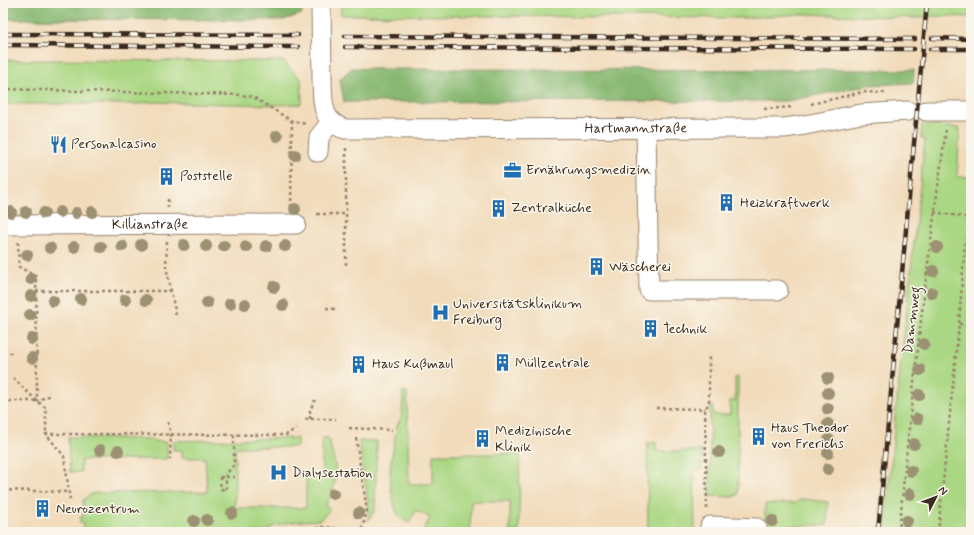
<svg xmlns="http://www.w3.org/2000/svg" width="974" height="535" viewBox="0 0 974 535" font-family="Mynerve,sans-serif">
  <rect width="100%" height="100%" fill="#fbf7ec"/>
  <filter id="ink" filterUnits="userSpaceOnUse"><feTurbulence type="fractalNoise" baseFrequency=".025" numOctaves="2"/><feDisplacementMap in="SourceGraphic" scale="8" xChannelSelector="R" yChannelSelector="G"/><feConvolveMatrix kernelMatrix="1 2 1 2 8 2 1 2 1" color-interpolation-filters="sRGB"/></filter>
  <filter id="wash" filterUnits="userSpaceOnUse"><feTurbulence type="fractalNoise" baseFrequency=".012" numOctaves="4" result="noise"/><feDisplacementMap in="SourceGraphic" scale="16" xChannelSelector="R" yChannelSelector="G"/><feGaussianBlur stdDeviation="0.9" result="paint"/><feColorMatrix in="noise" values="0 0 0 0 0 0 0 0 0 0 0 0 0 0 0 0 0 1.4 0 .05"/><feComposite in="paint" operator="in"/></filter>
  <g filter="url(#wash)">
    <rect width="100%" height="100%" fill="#f1dbbb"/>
    <g fill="#aad783" stroke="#728050">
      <polygon points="341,3 971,3 971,17 934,16 917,18 803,14 743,18 341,15"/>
      <polygon points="3,60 283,61 301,79 302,102 300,104 275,105 146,102 141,104 3,104"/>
      <polygon points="922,124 960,128 957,177 971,177 971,532 885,532 895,418 925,139 921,138"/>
      <polygon points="735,377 738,377 738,495 734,495 734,497 710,496 710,409 713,405 714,415 730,415 730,401 735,401"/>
      <polygon points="403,392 407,393 409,484 433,484 433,454 520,454 519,532 510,532 510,501 471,501 470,532 422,532 430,518 416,510 409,523 404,520 398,515 395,508 391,488 390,468 397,425 402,416"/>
      <polygon points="68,437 152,439 152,441 167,442 167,459 81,460 81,472 70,472"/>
      <path d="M297 438V447H235V508H306V478L322 477V438H328C337 467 340 477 326 505L330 509 320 520C306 521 275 521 266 532H83V523H80V517H83V500L93 493 207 492 205 458H182V450H173V441Z"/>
      <polygon points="359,441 377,441 375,510 368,521 369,512 368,503"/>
      <polygon points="656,442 656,451 702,451 702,470 694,470 695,532 648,532 647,443"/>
      <polygon points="802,499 828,502 827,525 765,526 765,504 794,503"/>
    </g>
    <g fill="#87b871" stroke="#617148">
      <polygon points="3,3 301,3 302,14 283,20 3,19"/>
      <polygon points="352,68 377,69 914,70 913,83 869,85 787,101 344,102 340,79"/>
    </g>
  </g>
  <g filter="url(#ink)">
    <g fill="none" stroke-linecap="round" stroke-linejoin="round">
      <defs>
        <g id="minor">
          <path id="s1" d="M322 79C323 101 320 121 345 129L784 128 805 125 861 114 908 111"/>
          <polyline points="926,111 971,111"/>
          <polyline points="646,129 649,290 778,290"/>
          <polyline points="318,152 319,137 331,122"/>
          <path id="s2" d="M3 225 296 224"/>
          <polyline points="710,532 710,526 757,528 757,532"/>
        </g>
      </defs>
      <use href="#minor" stroke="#96826c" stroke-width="21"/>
      <g stroke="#96826c" stroke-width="2.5" stroke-dasharray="3 3" stroke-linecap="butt">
        <polyline points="3,89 242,95 253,97 292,121 306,124"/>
        <polyline points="811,104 863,92 885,93"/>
        <polyline points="764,109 793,107"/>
        <polyline points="168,199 168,208"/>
        <polyline points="291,207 292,121"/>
        <polyline points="934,212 971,218"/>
        <polyline points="317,214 346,214"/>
        <polyline points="167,241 166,266 176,316"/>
        <polyline points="18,242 19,267 36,276 37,401 51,395"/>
        <polyline points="346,265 346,146"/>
        <polyline points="36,291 171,291"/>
        <polyline points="326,308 335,309"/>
        <polyline points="959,324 965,324 971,328"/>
        <polyline points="3,353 13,353"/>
        <polyline points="13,378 37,401"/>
        <polyline points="3,401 37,401 46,408 46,434"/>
        <polyline points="656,408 705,409"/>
        <polyline points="305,419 336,419"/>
        <polyline points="310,419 310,410 315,400"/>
        <polyline points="168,422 171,434 170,459"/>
        <polyline points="349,428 392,430"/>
        <polyline points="356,438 367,511 361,532"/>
        <polyline points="220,477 221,489 226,490 226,474 234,465 234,434"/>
        <polyline points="3,490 70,492"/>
        <polyline points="70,500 64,456 46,434 286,435 297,428"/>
        <polyline points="707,509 705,409 709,403 709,357"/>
        <polyline points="280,532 325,527 361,531 380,531"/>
        <path d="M899 532C911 397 927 263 946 129"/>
        <polyline points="938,532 959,324 965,242 971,227"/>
      </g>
      <use href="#minor" stroke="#fff" stroke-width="19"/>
      <defs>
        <g id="rail">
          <polyline points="3,34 298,35"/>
          <polyline points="345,36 915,39"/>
          <polyline points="932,38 971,39"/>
          <polyline points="3,45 298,47"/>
          <polyline points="345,47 914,49"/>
          <polyline points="930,49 971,49"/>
          <polyline points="878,532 927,3"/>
        </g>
      </defs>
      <use href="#rail" stroke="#3b2a1e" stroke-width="4.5"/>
      <use href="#rail" stroke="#fbf7ec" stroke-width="3" stroke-dasharray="9" stroke-linecap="butt"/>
      <defs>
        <polyline id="minor-bridge" points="321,5 322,79"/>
      </defs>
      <use href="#minor-bridge" stroke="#96826c" stroke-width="21" stroke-linecap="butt"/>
      <polyline stroke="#96826c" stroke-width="2.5" stroke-dasharray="3 3" stroke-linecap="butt" points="220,477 235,477"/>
      <use href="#minor-bridge" stroke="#fff" stroke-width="19"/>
    </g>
    <g fill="#9c9172">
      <circle cx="277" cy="136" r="6"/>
      <circle cx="295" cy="155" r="6"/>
      <circle cx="295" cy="209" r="6"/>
      <circle cx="11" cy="212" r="6"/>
      <circle cx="26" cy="212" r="6"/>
      <circle cx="60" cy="212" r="6"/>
      <circle cx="92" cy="212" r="6"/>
      <circle cx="44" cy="213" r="6"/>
      <circle cx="76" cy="213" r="6"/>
      <circle cx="141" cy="245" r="6"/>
      <circle cx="184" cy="245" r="6"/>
      <circle cx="122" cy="246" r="6"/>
      <circle cx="206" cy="246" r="6"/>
      <circle cx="224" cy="246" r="6"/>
      <circle cx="266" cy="246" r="6"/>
      <circle cx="285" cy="246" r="6"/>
      <circle cx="74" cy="247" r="6"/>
      <circle cx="101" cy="247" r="6"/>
      <circle cx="246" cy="247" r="6"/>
      <circle cx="937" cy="247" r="6"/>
      <circle cx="50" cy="248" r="6"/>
      <circle cx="27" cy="255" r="6"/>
      <circle cx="933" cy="271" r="6"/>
      <circle cx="31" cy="279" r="6"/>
      <circle cx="274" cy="287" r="6"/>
      <circle cx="932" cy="293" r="6"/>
      <circle cx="31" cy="296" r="6"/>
      <circle cx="81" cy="299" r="6"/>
      <circle cx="125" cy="300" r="6"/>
      <circle cx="146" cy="300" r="6"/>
      <circle cx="53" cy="301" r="6"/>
      <circle cx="207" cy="303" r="6"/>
      <circle cx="230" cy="304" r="6"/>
      <circle cx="245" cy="304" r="6"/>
      <circle cx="283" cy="305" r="6"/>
      <circle cx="30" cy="315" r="6"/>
      <circle cx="32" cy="339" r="6"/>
      <circle cx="924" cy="344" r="6"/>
      <circle cx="32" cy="358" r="6"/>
      <circle cx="920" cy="370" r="6"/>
      <circle cx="828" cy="378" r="6"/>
      <circle cx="828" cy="393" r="6"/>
      <circle cx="919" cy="395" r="6"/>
      <circle cx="828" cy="409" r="6"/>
      <circle cx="917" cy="419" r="6"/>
      <circle cx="828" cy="424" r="6"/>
      <circle cx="829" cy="440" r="6"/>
      <circle cx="914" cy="444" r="6"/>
      <circle cx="100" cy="450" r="6"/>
      <circle cx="118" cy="451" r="6"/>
      <circle cx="719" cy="452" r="6"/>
      <circle cx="828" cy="453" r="6"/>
      <circle cx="828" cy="469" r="6"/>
      <circle cx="911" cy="471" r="6"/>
      <circle cx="333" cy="494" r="6"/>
      <circle cx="910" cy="494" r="6"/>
      <circle cx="232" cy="513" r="6"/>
      <circle cx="359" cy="513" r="6"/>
      <circle cx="207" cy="520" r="6"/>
      <circle cx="194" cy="521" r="6"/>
      <circle cx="772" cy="521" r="6"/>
      <circle cx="907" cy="521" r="6"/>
    </g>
  </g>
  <defs>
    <symbol id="restaurant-bare" viewBox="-9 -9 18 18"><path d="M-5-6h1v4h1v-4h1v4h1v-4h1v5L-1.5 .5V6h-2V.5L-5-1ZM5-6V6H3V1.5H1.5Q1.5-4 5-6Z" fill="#1f6fb2" stroke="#fbf7ec" stroke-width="2.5" paint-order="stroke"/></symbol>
    <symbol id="office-bare" viewBox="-9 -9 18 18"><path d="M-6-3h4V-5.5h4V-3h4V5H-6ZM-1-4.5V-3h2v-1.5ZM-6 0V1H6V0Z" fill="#1f6fb2" stroke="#fbf7ec" stroke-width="2.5" paint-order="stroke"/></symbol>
    <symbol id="building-bare" viewBox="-9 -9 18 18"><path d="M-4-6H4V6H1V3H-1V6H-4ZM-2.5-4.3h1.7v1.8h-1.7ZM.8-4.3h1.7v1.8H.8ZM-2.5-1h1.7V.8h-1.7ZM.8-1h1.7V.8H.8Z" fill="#1f6fb2" stroke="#fbf7ec" stroke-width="2.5" paint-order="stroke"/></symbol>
    <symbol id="hospital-bare" viewBox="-9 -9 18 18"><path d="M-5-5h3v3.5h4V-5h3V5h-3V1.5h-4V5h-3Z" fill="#1f6fb2" stroke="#fbf7ec" stroke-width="2.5" paint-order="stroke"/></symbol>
  </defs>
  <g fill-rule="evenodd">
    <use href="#restaurant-bare" x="46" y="132" width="25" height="25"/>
    <use href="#office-bare" x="500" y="158" width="25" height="25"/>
    <use href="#building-bare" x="154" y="164" width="25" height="25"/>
    <use href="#building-bare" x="714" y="190" width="25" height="25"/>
    <use href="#building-bare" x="486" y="196" width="25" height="25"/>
    <use href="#building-bare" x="584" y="254" width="25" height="25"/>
    <use href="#hospital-bare" x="428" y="300" width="25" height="25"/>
    <use href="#building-bare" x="638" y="316" width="25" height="25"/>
    <use href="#building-bare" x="490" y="350" width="25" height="25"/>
    <use href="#building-bare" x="346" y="352" width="25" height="25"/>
    <use href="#building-bare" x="746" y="424" width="25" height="25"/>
    <use href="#building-bare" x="470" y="426" width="25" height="25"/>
    <use href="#hospital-bare" x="266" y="460" width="25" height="25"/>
    <use href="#building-bare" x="30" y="496" width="25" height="25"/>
  </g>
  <g text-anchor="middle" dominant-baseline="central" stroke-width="3" stroke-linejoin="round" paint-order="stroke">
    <g font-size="14" fill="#3b2a1e" stroke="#fbf7ec">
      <text stroke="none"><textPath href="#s1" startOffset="351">Hartmannstraße</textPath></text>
      <text stroke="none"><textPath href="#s2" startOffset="147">Killianstraße</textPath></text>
      <text transform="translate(912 320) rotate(-83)">Dammweg</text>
    </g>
    <g font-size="14" fill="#3b2a1e" stroke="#fbf7ec" text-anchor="start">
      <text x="71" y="144">Personalcasino</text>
      <text x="526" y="170">Ernährungsmedizin</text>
      <text x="180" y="176">Poststelle</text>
      <text x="740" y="203">Heizkraftwerk</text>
      <text x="511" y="208">Zentralküche</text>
      <text x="609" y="267">Wäscherei</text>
      <text x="453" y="304">Universitätsklinikum<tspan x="453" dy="16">Freiburg</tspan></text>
      <text x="663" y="329">Technik</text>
      <text x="515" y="363">Müllzentrale</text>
      <text x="372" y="364">Haus Kußmaul</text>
      <text x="771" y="428">Haus Theodor<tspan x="771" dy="16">von Frerichs</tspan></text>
      <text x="495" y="431">Medizinische<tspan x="495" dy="16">Klinik</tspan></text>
      <text x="292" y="473">Dialysestation</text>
      <text x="56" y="509">Neurozentrum</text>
    </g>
  </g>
  <rect width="974" height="535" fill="none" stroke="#fbf7ec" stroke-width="16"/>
  <g transform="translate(936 497) rotate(48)" stroke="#fbf7ec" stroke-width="3" paint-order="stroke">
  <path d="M0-3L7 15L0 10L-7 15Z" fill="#3b2a1e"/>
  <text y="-6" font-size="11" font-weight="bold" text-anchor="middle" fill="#3b2a1e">N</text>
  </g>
</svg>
